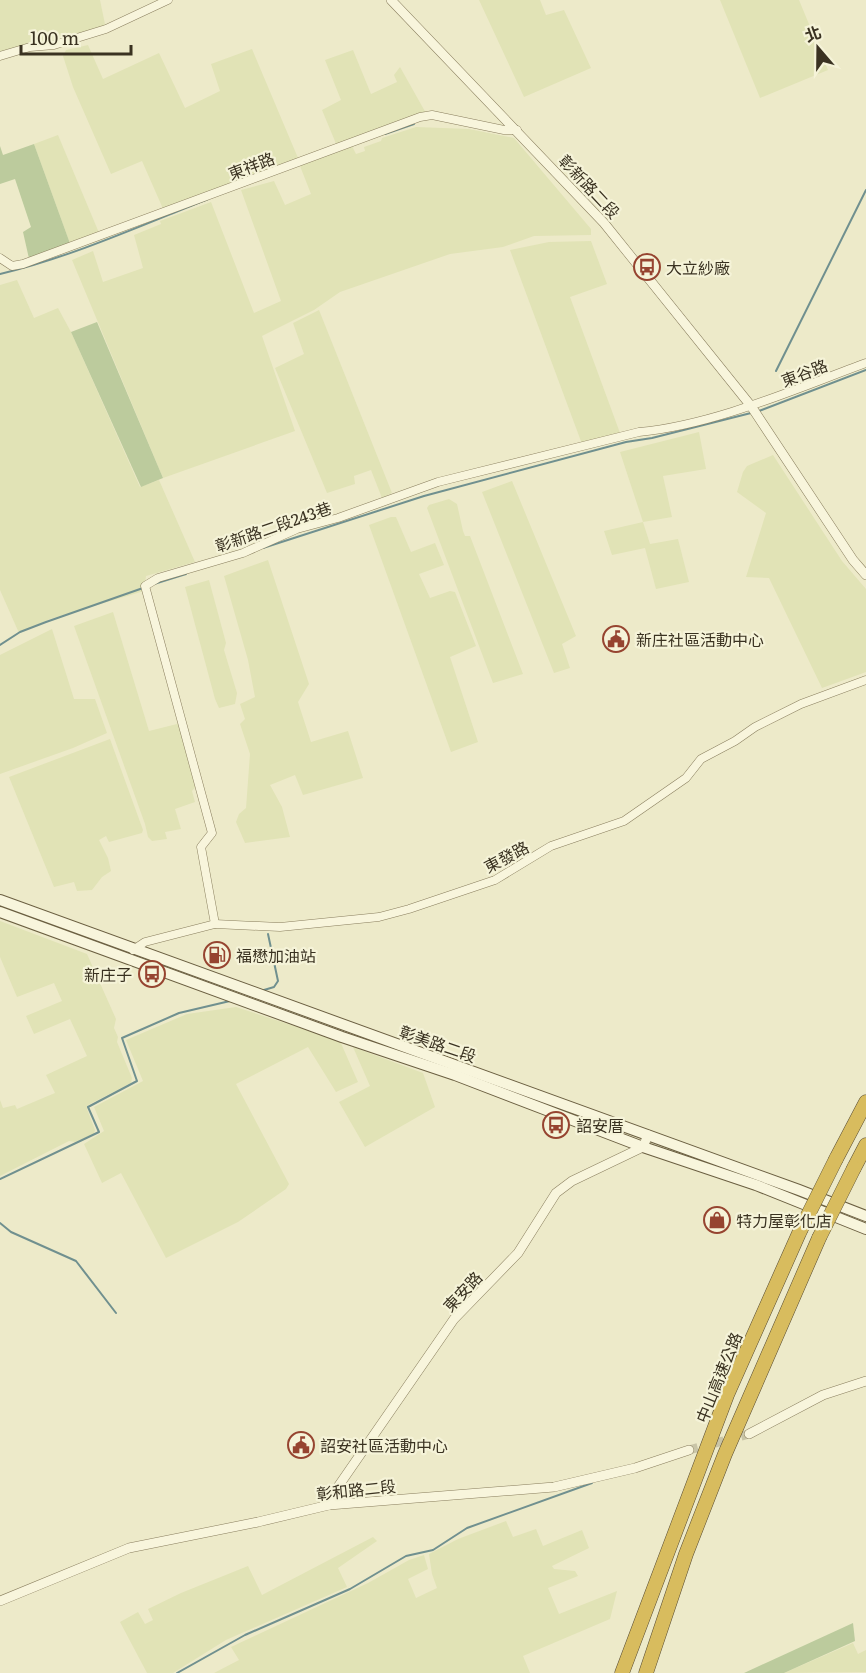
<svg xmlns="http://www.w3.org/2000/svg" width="866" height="1673" viewBox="0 0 866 1673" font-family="Literata,'Noto Sans TC',serif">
  <rect width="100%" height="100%" fill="#edeac9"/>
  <g fill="#e1e3b6">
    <polygon points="0,0 100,0 106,29 57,43 0,54"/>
    <polygon points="479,0 540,0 546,15 564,10 591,68 524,97"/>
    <polygon points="720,0 799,0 828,70 760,98"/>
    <polygon points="88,45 103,79 159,53 185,108 220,91 211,64 252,49 298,158 164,211 142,161 111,174 73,87 63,56 66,50"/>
    <polygon points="353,50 371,94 397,82 394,75 400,67 427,115 337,146 322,110 341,100 325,60"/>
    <polygon points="416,127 469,129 514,138 591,229 591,235 534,236 503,247 450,254 340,292 314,310 262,336 295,431 163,478 72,260 93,251 103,282 143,268 134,235 161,224 160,221 211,202 254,313 281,301 241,190 274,181 285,205 311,194 300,166 352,146 356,154 365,151 364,147 381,141 382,138"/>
    <polygon points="58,135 102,240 72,249 34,144"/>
    <polygon points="591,241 607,284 570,297 620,433 582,444 510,250 549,242"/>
    <polygon points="17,280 34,318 58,308 71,332 140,487 159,480 195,562 146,576 144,591 50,619 19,633 0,590 0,285"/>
    <polygon points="319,310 392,493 382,498 371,470 354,476 355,484 327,493 275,368 304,354 293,323"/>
    <polygon points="699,432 706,469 663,476 672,517 643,522 650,544 678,539 689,582 656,589 645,548 612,555 604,531 643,522 620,452"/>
    <polygon points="773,455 842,561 866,589 866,672 822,688 769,578 746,577 766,513 737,492 743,472 747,466"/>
    <polygon points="512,481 576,636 562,644 570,668 554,673 482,492"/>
    <polygon points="449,499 457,504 463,531 465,536 470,536 523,674 493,683 427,508 429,505"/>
    <polygon points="391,517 396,517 411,552 435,543 444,565 419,574 430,598 450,591 455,592 476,646 450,657 478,742 451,752 369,525"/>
    <polygon points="268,560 309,684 298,702 311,742 348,731 363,778 303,795 295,775 270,785 282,807 290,837 245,843 236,822 239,814 246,808 250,754 240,724 245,719 240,704 255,697 248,660 224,576"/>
    <polygon points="209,580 226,643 224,650 237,693 235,704 219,708 215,699 185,587"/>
    <polygon points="113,612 149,731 181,723 197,785 192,791 195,802 175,809 181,829 165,832 167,839 152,841 148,837 145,824 74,626"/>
    <polygon points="52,629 74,699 95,699 107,733 73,748 0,774 0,655"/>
    <polygon points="110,739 143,830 142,833 109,842 106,836 99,840 108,858 111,871 102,877 92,890 77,891 74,882 54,887 9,777"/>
    <polygon points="0,921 87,954 116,1019 114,1028 118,1037 117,1042 132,1078 131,1083 88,1105 87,1109 95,1130 94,1134 75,1142 69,1141 0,1176 0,1100 3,1108 15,1105 17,1109 55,1093 46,1075 87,1056 70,1019 34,1034 26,1016 62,1001 54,983 17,997 0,957"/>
    <polygon points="236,1007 340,1041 358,1082 336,1092 308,1047 236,1084 289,1184 286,1189 238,1222 166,1258 121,1173 102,1183 84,1144 104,1131 94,1107 143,1081 126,1040 187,1014"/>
    <polygon points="353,1047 423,1073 435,1107 365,1147 339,1102 370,1086"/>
    <polygon points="506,1521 513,1537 536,1529 543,1546 582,1530 589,1548 552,1566 554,1569 575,1571 578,1576 548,1588 559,1614 617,1591 610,1619 523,1656 530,1673 214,1673 239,1660 231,1647 368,1583 409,1560 424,1555 428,1569 408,1579 416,1598 437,1588 432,1574 429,1554 458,1539"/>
    <polygon points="373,1537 377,1541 338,1568 347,1587 226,1640 173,1673 147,1673 120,1622 138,1612 145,1624 153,1620 148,1609 181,1593 248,1566 262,1595"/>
    <polygon points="853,1643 858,1654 866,1650 866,1672 784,1673"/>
  </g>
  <g fill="#bccb9d">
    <polygon points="34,144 72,249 30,263 23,232 31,227 15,179 0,184 0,146 3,155"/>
    <polygon points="97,322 163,478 141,487 71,332"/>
    <polygon points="853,1623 855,1641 784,1673 744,1673"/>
  </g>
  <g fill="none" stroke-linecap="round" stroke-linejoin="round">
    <g stroke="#70908f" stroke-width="2">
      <polyline points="385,134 414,124"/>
      <path d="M0 274C71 257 140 226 208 199"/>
      <polyline points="776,371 866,190"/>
      <polyline points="759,411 866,370"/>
      <polyline points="263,548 424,496 626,442 652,438 751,413"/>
      <polyline points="154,584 186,574"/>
      <polyline points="0,645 20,632 46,622 143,588"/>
      <polyline points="264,990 274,987 278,981 268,934"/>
      <polyline points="0,1179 99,1132 88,1107 137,1081 122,1038 179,1013 230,1001"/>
      <polyline points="0,1223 11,1232 76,1261 116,1313"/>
      <polyline points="177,1673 245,1635 350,1589 406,1556 433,1550 467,1528 592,1483"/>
    </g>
    <polyline stroke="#c9c5a7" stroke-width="9" stroke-dasharray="9 4.5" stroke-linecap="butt" points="689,1450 749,1434"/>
    <defs>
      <g id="minor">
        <polyline points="0,56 30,47 54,45 106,29 168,0"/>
        <polyline points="0,258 12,266 23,264 420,117 432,115 504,130 517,130"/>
        <path d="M215 924 201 847 212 833 145 586 158 578 243 553 297 529 338 518 438 482 639 432C714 425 795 389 866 363"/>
        <polyline points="133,950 145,942 215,924 280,927 379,917 409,909 495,880 551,846 624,821 686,778 701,759 735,741 755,727 801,704 866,680"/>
      </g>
      <g id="tertiary">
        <polyline points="391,0 604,223 751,406 853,560 866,575"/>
        <polyline points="749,1434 823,1395 866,1381"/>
        <polyline points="329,1505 335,1491 454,1319 518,1253 556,1193 572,1181 643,1147 648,1135"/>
        <polyline points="0,1601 129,1548 258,1522 329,1505 554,1487 635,1468 689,1450"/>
      </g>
      <g id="secondary">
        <polyline points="0,900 799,1190 866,1216"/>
        <polyline points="0,912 342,1037 455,1075 643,1147 756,1185 866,1229"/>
      </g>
      <g id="motorway">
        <polyline points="836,1159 866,1102"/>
        <polyline points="854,1168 866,1145"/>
        <polyline points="622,1673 727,1395 800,1231"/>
        <polyline points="646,1673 686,1554 725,1454 819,1238"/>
      </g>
    </defs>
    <use href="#minor" stroke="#897e5e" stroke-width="9"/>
    <use href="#tertiary" stroke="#897e5e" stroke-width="10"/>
    <use href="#secondary" stroke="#6b5f41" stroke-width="12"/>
    <use href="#motorway" stroke="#574b32" stroke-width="15"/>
    <use href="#minor" stroke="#f8f5dc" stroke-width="8"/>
    <use href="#tertiary" stroke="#f8f5dc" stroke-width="9"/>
    <use href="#secondary" stroke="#f8f5dc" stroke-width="10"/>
    <use href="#motorway" stroke="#d8bc5e" stroke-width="14"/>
    <defs>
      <g id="motorway-bridge">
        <polyline points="800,1231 836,1159"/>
        <polyline points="819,1238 854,1168"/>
      </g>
    </defs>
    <use href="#motorway-bridge" stroke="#574b32" stroke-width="15" stroke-linecap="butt"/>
    <use href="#motorway-bridge" stroke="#d8bc5e" stroke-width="14"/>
  </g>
  <defs>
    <symbol id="bus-ring" viewBox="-11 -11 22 22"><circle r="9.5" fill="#f5f3d8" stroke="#964430" stroke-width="1.5"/><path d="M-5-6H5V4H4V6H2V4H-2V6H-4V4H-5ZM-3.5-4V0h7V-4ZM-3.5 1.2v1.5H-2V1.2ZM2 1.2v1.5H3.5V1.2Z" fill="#964430"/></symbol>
    <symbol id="civic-ring" viewBox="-11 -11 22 22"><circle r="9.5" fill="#f5f3d8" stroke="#964430" stroke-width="1.5"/><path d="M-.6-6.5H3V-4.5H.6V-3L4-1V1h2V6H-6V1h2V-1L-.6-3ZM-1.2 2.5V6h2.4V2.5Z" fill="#964430"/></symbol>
    <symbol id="fuel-ring" viewBox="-11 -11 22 22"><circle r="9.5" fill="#f5f3d8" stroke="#964430" stroke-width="1.5"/><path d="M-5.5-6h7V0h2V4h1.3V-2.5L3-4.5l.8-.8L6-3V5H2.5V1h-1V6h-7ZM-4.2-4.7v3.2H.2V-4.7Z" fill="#964430"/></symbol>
    <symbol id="shop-ring" viewBox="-11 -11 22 22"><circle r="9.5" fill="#f5f3d8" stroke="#964430" stroke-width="1.5"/><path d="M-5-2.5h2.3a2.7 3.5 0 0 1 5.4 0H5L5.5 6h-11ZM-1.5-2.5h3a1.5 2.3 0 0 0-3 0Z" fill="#964430"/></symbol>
  </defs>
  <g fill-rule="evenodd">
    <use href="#bus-ring" x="632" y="252" width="30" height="30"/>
    <use href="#civic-ring" x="601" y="624" width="30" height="30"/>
    <use href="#fuel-ring" x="202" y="940" width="30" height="30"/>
    <use href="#bus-ring" x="137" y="959" width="30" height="30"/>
    <use href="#bus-ring" x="541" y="1110" width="30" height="30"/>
    <use href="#shop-ring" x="702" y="1205" width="30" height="30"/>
    <use href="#civic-ring" x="286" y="1430" width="30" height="30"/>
  </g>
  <g text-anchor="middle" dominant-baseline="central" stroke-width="4.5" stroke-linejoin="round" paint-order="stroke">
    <g font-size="16" fill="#3a3221" stroke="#f5f3d8">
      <text transform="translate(251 165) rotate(-21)">東祥路</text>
      <text transform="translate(590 186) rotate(47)">彰新路二段</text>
      <text transform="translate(804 372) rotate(-21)">東谷路</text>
      <text transform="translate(273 526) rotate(-19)">彰新路二段243巷</text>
      <text transform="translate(506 856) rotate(-28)">東發路</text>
      <text transform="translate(438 1043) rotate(19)">彰美路二段</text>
      <text transform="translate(462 1291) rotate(-47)">東安路</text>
      <text transform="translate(718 1377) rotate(-68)">中山高速公路</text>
      <text transform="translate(356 1489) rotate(-6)">彰和路二段</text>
    </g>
    <g font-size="16" fill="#3a3221" stroke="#f5f3d8" text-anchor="start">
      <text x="666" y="267">大立紗廠</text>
      <text x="636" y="639">新庄社區活動中心</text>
      <text x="236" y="955">福懋加油站</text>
      <text x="132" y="974" text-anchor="end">新庄子</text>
      <text x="576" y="1125">詔安厝</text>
      <text x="736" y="1220">特力屋彰化店</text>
      <text x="320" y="1445">詔安社區活動中心</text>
    </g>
  </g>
  <g transform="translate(818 48) rotate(340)" stroke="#f5f3d8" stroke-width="4.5" paint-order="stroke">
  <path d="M0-4.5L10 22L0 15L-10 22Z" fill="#3a3221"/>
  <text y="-9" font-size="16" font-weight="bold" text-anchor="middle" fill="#3a3221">北</text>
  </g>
  <path d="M21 45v9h110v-9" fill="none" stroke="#3a3221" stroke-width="3"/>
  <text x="30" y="45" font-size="18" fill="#3a3221" stroke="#f5f3d8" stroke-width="4.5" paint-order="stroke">100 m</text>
</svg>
